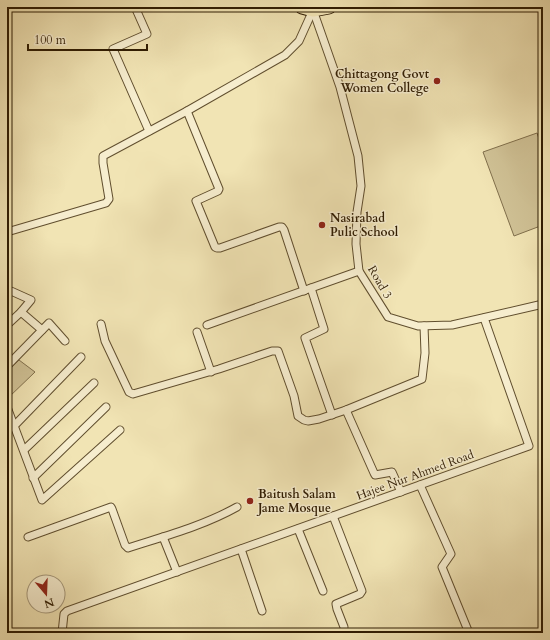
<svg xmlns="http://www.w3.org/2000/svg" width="550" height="640" viewBox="0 0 550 640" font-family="Cardo,serif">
  <rect width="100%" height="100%" fill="#f1e4b4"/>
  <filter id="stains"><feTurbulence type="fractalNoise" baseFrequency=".005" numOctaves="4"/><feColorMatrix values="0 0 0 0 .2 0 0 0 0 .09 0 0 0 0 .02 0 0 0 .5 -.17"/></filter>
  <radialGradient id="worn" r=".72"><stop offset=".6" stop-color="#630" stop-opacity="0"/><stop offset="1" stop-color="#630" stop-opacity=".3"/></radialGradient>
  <g fill="#d0c296" stroke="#806f4c">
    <polygon points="537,133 543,150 543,225 514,236 483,152"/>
    <polygon points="19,360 35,372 8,398 7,371"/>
  </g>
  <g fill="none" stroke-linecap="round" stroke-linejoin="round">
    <defs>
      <g id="street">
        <polyline points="135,7 147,34 113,49 149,131"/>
        <polyline points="313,10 340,87 358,156 361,186 357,212 356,244 359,271 388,317 418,326 452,325 543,304"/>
        <polyline points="187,111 219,189 218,191 196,201 215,247 217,248 220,248 279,227 282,227 284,230 304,291"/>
        <polyline points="7,232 106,203 109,199 103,163 103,156 187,111 285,55 299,41 313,10"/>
        <polyline points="311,288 324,329 305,338 332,415"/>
        <polyline points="7,294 11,291 31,300 21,312 7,325"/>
        <polyline points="21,312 42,330"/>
        <polyline points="101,324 105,341 129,392 133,394 219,369 272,351 278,351 294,396 298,416 304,420 308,421 319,419 346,410 422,379 425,353 424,326"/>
        <polyline points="207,325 359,271"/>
        <polyline points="197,332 211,372"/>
        <polyline points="7,366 49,323 65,341"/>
        <polyline points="7,407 42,500 120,430"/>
        <polyline points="346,410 374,473 375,475 392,472 401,492"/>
        <polyline points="14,426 81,357"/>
        <polyline points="24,450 94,383"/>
        <polyline points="33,478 106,407"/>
        <polyline points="420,485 451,554 442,567 469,633"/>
        <polyline points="333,516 362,591 360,594 336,604 337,609 344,627"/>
        <polyline points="298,529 323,591"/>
        <path d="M28 537 111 507 112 509 125 545 128 548C165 536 203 526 237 507"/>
        <polyline points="163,537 177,572"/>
        <polyline points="241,549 262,611"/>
        <polyline points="62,633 64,614 67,611 529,446 484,318"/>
      </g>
      <polyline id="highway" points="302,7 313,10 329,7"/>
    </defs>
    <use href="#street" stroke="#604e2e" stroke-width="9"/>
    <use href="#highway" stroke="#2f1c02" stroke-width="15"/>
    <use href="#street" stroke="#f6edce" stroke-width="7"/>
    <use href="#highway" stroke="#f1e4b4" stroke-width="13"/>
    <defs>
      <polyline id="rail" points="538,633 543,631"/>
    </defs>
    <use href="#rail" stroke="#2f1c02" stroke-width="4"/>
    <use href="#rail" stroke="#f6edce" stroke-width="2.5" stroke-dasharray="8" stroke-linecap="butt"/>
  </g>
  <g fill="#8f2418" stroke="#f6edce" stroke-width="1.5">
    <circle cx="437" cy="81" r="4"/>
    <circle cx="322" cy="225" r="4"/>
    <circle cx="250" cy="501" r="4"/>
  </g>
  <g text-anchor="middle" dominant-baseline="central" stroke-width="3" stroke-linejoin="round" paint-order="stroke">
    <g font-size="12" font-weight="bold" fill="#2f1c02" stroke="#f6edce" text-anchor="start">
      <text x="429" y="74" text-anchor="end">Chittagong Govt<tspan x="429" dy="14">Women College</tspan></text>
      <text x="330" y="218">Nasirabad<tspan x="330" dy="14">Pulic School</tspan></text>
      <text x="258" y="494">Baitush Salam<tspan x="258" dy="14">Jame Mosque</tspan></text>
    </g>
    <g font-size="12" fill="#2f1c02" stroke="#f6edce">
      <text transform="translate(380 282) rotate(60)">Road 3</text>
      <text transform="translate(415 475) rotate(-20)">Hajee Nur Ahmed Road</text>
    </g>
  </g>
  <rect width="550" height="640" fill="none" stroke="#f1e4b4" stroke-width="24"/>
  <rect x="8" y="8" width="534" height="624" fill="none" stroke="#2f1c02" stroke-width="2"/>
  <rect x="12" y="12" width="526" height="616" fill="none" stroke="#2f1c02"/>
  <g transform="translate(46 594) rotate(161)"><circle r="19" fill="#f6edce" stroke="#a6997c"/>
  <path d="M0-3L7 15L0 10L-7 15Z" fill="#8f2418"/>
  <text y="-6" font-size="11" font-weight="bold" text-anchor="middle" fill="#2f1c02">N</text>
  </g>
  <path d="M28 44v6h119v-6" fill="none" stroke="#2f1c02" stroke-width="2"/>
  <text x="34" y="44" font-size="12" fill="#2f1c02" stroke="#f6edce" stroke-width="3" paint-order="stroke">100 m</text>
  <rect width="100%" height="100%" filter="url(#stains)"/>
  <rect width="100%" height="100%" fill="url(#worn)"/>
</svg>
